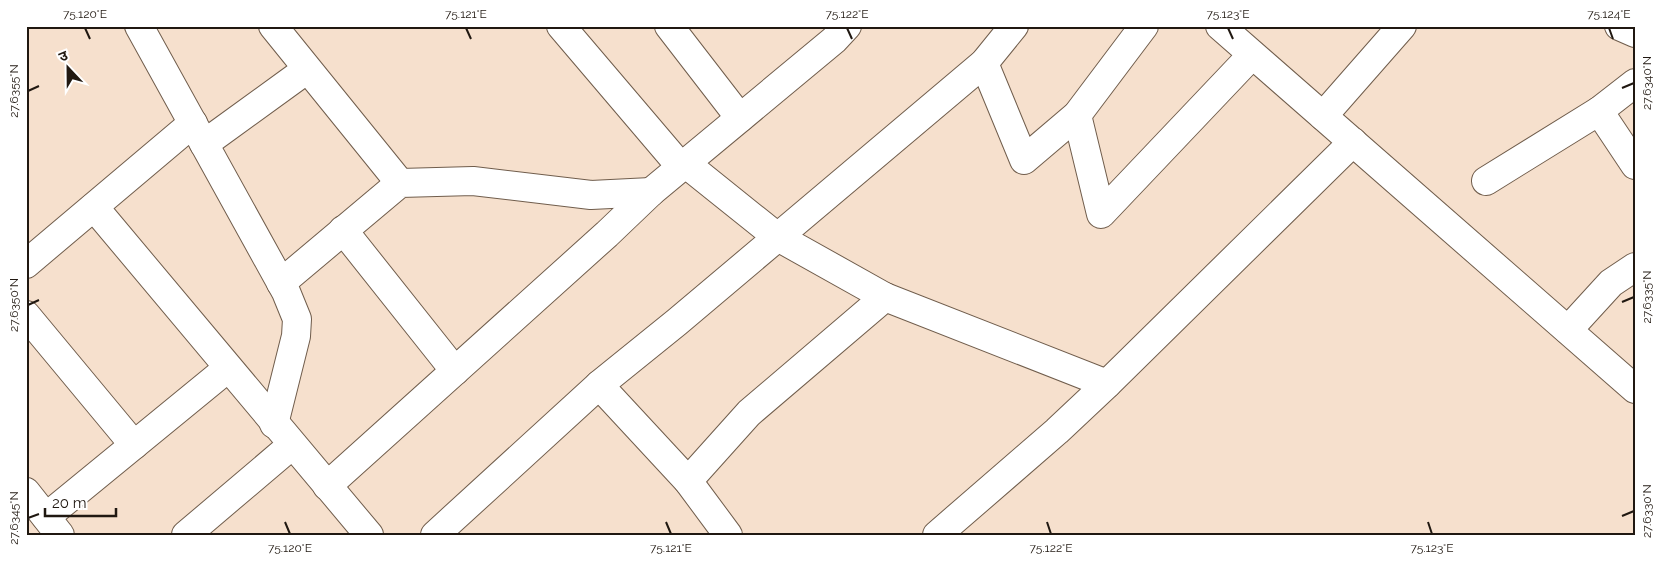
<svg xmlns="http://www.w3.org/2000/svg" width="1661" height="561" viewBox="0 0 1661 561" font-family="Raleway,'Noto Sans Devanagari',sans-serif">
  <rect width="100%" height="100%" fill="#f6e0cd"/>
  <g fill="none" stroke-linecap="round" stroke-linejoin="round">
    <defs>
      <g id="minor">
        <polyline points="139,26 286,292 297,319 296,336 274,424"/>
        <polyline points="273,26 400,183"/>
        <polyline points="561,26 681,167"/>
        <polyline points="669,26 740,118"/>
        <polyline points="1220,26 1635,389"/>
        <polyline points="1619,26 1635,33"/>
        <polyline points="984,63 1024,160 1077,115 1144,26"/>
        <polyline points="1599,111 1635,83"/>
        <polyline points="1077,115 1101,214 1252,55"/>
        <polyline points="1323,116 1402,26"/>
        <polyline points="204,144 306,70"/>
        <polyline points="685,163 776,236 885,297 1107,384"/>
        <polyline points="1486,181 1599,111 1635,165"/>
        <polyline points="94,207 369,535"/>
        <polyline points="343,230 455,371"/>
        <polyline points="26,264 193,123"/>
        <polyline points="281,283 400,183 473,181 591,195 651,192"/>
        <polyline points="26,315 134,445"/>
        <polyline points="1568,330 1611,283 1635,267"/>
        <polyline points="599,385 688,481 728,535"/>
        <polyline points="688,481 749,413 885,297"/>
        <polyline points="327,486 607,234 651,192 834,40 847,26"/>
        <polyline points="26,492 60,535"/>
        <polyline points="46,517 228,368"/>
        <polyline points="186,535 292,445"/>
        <polyline points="435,535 599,385 677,322 984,63 1014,26"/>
        <polyline points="937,535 1057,431 1107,384 1353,142"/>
      </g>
    </defs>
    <use href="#minor" stroke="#705d4c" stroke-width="30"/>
    <use href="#minor" stroke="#fff" stroke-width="28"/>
  </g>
  <path fill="none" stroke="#201811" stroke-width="2" d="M85 28 90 39M466 28 471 39M847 28 852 39M1228 28 1233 39M1609 28 1613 39M1622 88 1634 83M28 91 39 86M1622 302 1634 297M28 305 39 300M1622 516 1634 511M28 518 39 514M285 522 290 534M666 522 671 534M1047 522 1051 534M1428 522 1432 534"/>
  <rect width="1661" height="561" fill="none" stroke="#ffffff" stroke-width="55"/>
  <g transform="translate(68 68) rotate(338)" stroke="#ffffff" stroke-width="4" paint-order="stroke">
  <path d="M0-4L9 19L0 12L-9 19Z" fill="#201811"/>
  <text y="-8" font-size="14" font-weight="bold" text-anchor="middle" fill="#201811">उ</text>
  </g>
  <path d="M45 508v8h71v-8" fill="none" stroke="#201811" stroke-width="2.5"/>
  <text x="52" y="508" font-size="15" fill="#201811" stroke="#ffffff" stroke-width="4" paint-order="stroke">20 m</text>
  <rect x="28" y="28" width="1606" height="506" fill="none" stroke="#201811" stroke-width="2"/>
  <g font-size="12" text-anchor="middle" fill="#201811">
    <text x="85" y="18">75.120°E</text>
    <text x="466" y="18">75.121°E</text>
    <text x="847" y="18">75.122°E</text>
    <text x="1228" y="18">75.123°E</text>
    <text x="1609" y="18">75.124°E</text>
    <text transform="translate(1647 83) rotate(-90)" y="4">27.6340°N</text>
    <text transform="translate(14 91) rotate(-90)" y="4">27.6355°N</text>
    <text transform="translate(1647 297) rotate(-90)" y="4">27.6335°N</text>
    <text transform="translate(14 305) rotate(-90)" y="4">27.6350°N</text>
    <text transform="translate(1647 511) rotate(-90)" y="4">27.6330°N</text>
    <text transform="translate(14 518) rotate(-90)" y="4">27.6345°N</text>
    <text x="290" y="552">75.120°E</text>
    <text x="671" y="552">75.121°E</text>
    <text x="1051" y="552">75.122°E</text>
    <text x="1432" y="552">75.123°E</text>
  </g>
</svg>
